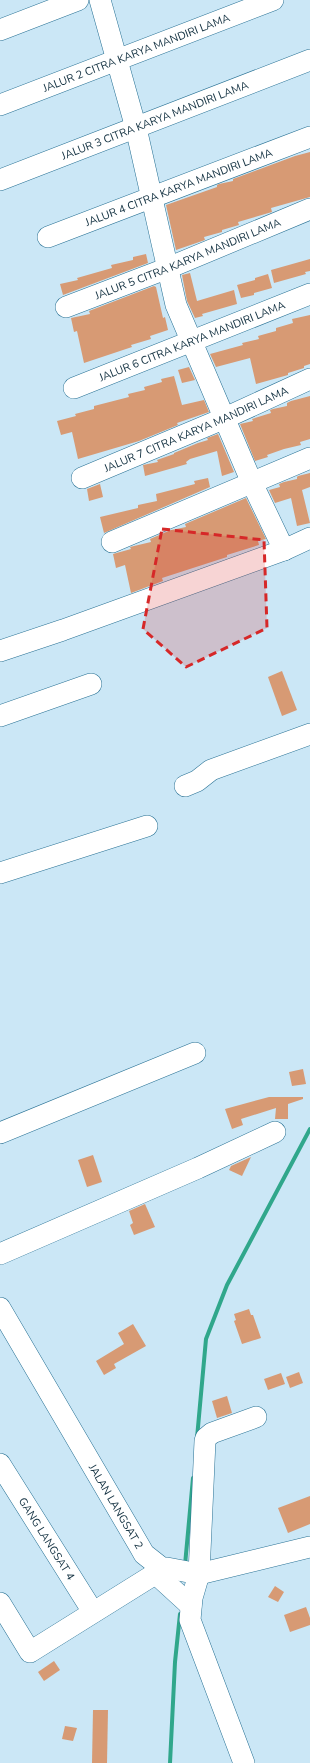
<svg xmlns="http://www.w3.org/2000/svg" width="310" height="1763" viewBox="0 0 310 1763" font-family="'Nunito Sans',sans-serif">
  <rect width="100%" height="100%" fill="#cbe7f6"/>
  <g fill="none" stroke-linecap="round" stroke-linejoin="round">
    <g stroke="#30a78b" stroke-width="4">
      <polyline points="197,1438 206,1339 227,1285 310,1129"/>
      <polyline points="185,1565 193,1478"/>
      <polyline points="170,1763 175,1662 180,1614"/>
    </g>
  </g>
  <g fill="#d79a74">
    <polygon points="310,152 310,197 271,208 272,212 238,222 239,225 222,230 222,232 204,237 205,240 176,250 166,205 217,187 217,185 219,184 233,181 233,179 295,156"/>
    <polygon points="146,254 148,263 63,295 60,284 78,280 77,278 112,268 111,265 133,260 133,257"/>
    <polygon points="310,259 310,271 305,272 306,274 274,283 271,270"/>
    <polygon points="190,273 197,301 234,290 237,304 202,314 203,316 195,318 187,301 182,275"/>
    <polygon points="268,274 272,288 254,293 254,295 241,298 237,285 255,280 255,278"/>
    <polygon points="154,286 156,287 163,318 165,317 168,330 150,336 151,339 131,345 132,347 84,363 77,331 74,332 71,318 90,314 89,311"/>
    <polygon points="310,315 310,364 304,366 304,368 288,373 288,375 256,384 250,358 216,367 210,354 243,345 242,343 259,339 258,336 276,331 276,328 293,323 292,319"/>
    <polygon points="189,367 195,380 182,383 178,370"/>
    <polygon points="174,376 182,405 204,400 209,412 177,423 178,425 139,441 78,459 72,432 61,435 57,421 76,416 75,414 94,409 94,406 129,397 128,394 145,390 144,387 162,382 161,379"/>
    <polygon points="310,396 310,439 300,442 301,445 284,449 267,455 268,457 255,461 240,424 253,421 252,419 271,413 270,410 273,409 287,406 287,403 291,401"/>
    <polygon points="218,434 234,472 222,476 217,451 190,459 186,462 187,464 145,476 143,465 158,462 157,460 174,454 174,453 198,443 208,440 207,438"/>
    <polygon points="310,473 310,487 302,490 310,523 297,526 291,498 275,503 269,490 280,487 279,484 284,482 297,479 297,477 298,476"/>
    <polygon points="208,478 210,487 104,533 100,517 138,508 138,505 157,501 156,494 195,484 194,481"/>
    <polygon points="100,484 103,497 89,501 87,489"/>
    <polygon points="246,498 266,539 258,541 259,545 227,555 227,557 162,578 163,581 131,593 125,565 116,568 113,554 131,549 130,547 134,546 151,542 150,539 171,530 186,527 185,524"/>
    <polygon points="282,671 297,710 282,716 268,677"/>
    <polygon points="303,1069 306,1084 292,1086 289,1072"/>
    <polygon points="269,1097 303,1097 303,1099 288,1104 288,1119 275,1119 276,1108 241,1119 243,1125 232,1129 225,1109"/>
    <polygon points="93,1155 102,1182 87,1187 78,1160"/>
    <polygon points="251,1157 242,1176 229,1170 231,1166"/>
    <polygon points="145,1204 155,1227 134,1235 130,1225 133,1223 129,1211"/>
    <polygon points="249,1309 251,1315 253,1315 261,1338 242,1344 234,1321 236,1320 234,1314"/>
    <polygon points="133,1324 146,1346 114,1364 116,1368 104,1375 96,1361 124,1344 118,1333"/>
    <polygon points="299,1372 303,1383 290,1388 286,1377"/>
    <polygon points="281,1373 285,1384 268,1390 264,1379"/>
    <polygon points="227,1396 232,1413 217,1418 212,1401"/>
    <polygon points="310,1496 310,1524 288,1533 278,1508"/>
    <polygon points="275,1586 284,1592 278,1602 268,1597"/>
    <polygon points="306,1607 310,1618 310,1625 290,1632 284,1615"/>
    <polygon points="54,1661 60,1670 44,1681 38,1672"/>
    <polygon points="93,1710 108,1710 107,1763 92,1763"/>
    <polygon points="65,1726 77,1728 73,1741 62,1739"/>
  </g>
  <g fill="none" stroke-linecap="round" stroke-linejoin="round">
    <defs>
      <g id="minor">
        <polyline points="100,0 136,128 176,305 252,483 284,550"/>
        <polyline points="0,30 78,0"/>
        <path id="s1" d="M0 105 273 0"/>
        <path id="s2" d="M0 180 310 60"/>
        <path id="s3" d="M48 237 310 137"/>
        <path id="s4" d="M66 307 168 268 310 209"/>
        <path id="s5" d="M74 388 310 294"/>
        <path id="s6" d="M82 478 225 418 310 379"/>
        <polyline points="112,542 310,458"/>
        <polyline points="0,651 63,630 284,550 310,538"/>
        <polyline points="0,716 91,684"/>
        <polyline points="185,786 197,781 211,770 310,734"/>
        <polyline points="0,873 147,826"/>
        <polyline points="0,1133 195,1053"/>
        <polyline points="0,1254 198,1168 275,1132"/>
        <path id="s7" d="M0 1308 140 1547 144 1554 163 1569 167 1568 199 1574 310 1547"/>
        <path id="s8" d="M0 1464 93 1612"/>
        <polyline points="156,1574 191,1606"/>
        <polyline points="0,1603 30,1652 163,1569"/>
        <polyline points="244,1763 190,1620 192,1598 199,1574 205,1441 206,1438 212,1433 256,1417"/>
      </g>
    </defs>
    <use href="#minor" stroke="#297295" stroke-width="22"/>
    <use href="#minor" stroke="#fff" stroke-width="21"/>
  </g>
  <path fill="#d62828" fill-opacity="0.2" stroke="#d62828" stroke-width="3" stroke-dasharray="8 5" stroke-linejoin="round" d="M162 529 264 540 267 628 186 667 143 629Z"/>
  <g text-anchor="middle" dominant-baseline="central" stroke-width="3" stroke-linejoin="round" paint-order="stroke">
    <g font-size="11" fill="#133141" stroke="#e4f1f9">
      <text stroke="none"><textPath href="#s1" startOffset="146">JALUR 2 CITRA KARYA MANDIRI LAMA</textPath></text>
      <text stroke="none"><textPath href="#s2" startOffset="166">JALUR 3 CITRA KARYA MANDIRI LAMA</textPath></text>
      <text stroke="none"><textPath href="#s3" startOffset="140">JALUR 4 CITRA KARYA MANDIRI LAMA</textPath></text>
      <text stroke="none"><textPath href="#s4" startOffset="131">JALUR 5 CITRA KARYA MANDIRI LAMA</textPath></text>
      <text stroke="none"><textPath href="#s5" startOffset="127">JALUR 6 CITRA KARYA MANDIRI LAMA</textPath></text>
      <text stroke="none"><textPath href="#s6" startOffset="124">JALUR 7 CITRA KARYA MANDIRI LAMA</textPath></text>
      <text stroke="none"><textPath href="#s7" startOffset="230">JALAN LANGSAT 2</textPath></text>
      <text stroke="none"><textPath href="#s8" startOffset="88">GANG LANGSAT 4</textPath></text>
    </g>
  </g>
</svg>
